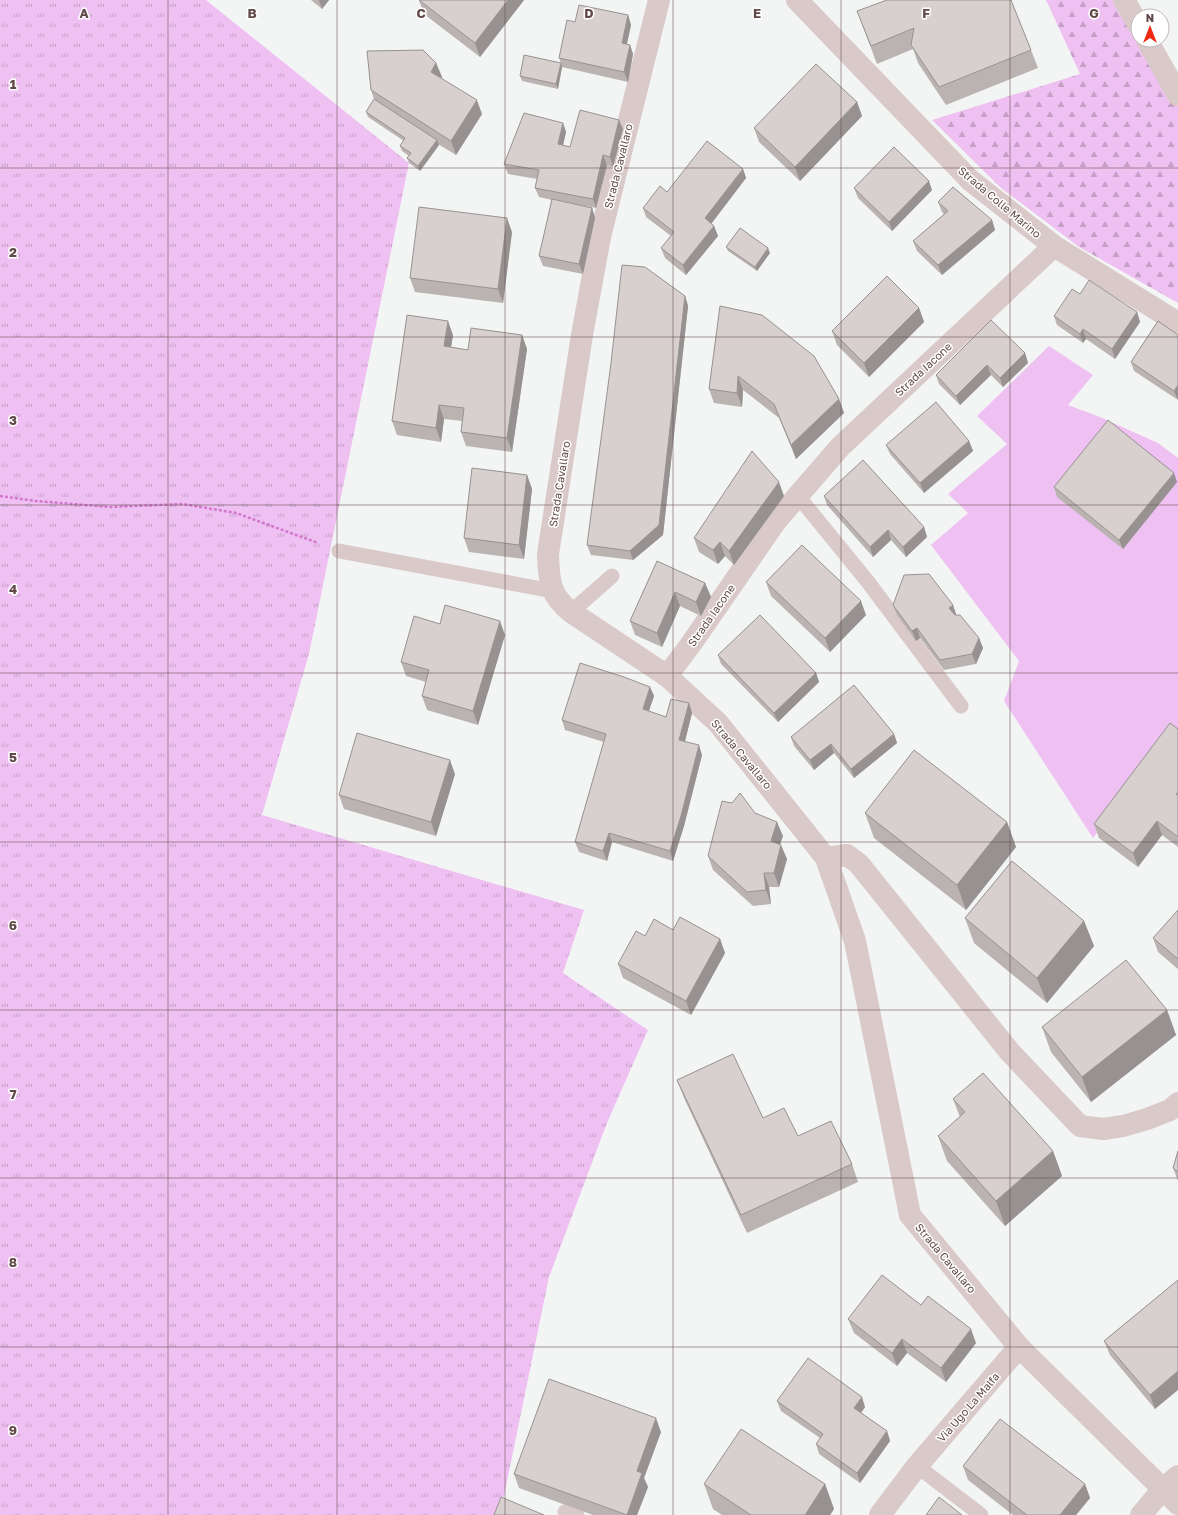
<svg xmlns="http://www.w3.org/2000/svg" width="1178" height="1515" viewBox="0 0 1178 1515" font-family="'Golos Text',sans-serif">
  <defs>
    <pattern id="grass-tufts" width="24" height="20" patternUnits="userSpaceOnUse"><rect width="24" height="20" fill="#efc1f2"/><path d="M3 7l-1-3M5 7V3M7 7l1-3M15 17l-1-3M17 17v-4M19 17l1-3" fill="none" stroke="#c59fc6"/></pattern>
    <pattern id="forest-firs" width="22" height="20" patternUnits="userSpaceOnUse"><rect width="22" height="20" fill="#efc1f2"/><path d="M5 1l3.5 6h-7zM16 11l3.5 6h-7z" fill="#c59fc6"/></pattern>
  </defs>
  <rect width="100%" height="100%" fill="#f3f5f4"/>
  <polygon fill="url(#grass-tufts)" points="0,0 206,0 409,163 309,654 262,815 584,910 563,973 648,1030 607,1123 549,1277 504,1496 495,1515 0,1515"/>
  <polygon fill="url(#forest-firs)" points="1046,0 1124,0 1178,94 1178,303 1079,247 1001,188 932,120 1080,74"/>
  <polygon fill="#efc1f2" points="1049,346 1093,375 1068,405 1100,417 1158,443 1178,458 1178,733 1173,731 1093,838 1004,701 1019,661 931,545 968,513 948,494 1007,444 977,416"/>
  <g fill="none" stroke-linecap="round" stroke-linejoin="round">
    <polyline stroke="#d377ce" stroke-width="2.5" stroke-dasharray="3 2" stroke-linecap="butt" points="0,496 36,501 110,507 183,504 236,513 318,543"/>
    <g stroke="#dac9c9" stroke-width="15">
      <polyline points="798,496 868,582 961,706"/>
      <polyline points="339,551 553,591"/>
      <polyline points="571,612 612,576"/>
      <polyline points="917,1466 981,1515"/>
      <polyline points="565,1512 577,1515"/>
    </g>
    <g stroke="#dac9c9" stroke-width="22">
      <path d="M659 0 600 237 582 335 548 554C549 580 549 595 571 612L667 676 718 723 826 858 855 941 910 1215 1019 1347 1178 1504"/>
      <polyline points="797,0 970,180 1054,246 1178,323"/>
      <polyline points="1124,0 1138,24"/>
      <polyline points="1147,40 1178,95"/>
      <polyline points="667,676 691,644 776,521 840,447 1054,246"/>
      <polyline points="826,858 847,855 859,864 1009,1051 1080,1126 1103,1129 1123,1126 1147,1119 1170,1110 1178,1103"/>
      <polyline points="880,1515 917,1466 1019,1347"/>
      <polyline points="1141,1515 1162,1490 1178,1476"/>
    </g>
  </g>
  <g fill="#bab3b2">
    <polygon points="311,0 329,0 322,9"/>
    <polygon points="419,0 524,0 480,57 424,14"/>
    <polygon points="857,11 1031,50 1038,68 946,105 918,63 913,49 877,64"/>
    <polygon points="628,15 631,25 627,44 630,45 633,54 628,82 562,67 558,89 522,81 520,76 561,63 559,58 575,22"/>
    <polygon points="436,63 442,77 441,78 482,114 456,155 438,144 439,145 420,171 409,163 407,158 409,156 402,151 400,146 404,141 368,117 366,112 374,99 371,90"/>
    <polygon points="857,102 862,116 800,181 759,142 754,128"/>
    <polygon points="563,123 566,132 563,145 570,147 623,129 613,167 607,165 596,208 563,202 592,208 595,218 583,274 543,266 539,256 552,200 539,197 535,188 537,179 508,174 504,164"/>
    <polygon points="743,169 746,178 711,224 714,226 718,236 686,275 665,258 661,248 671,236 646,217 643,208 667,192"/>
    <polygon points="854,188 932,190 892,231 858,198"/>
    <polygon points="938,202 992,220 995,230 942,275 917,251 913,241 944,214 942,212"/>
    <polygon points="512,232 503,303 415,292 410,278"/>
    <polygon points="726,247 770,253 757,271 728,251"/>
    <polygon points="1080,294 1137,312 1140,322 1115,359 1086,339 1083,343 1057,325 1054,316"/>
    <polygon points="685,296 688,306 663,535 633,560 591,555 587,545"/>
    <polygon points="720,306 839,399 844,413 796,459 779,418 743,390 742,407 714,403 709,389"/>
    <polygon points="919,308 924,322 869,377 837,345 832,331"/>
    <polygon points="1158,321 1178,400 1134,371 1131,362"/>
    <polygon points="453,335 451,347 468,350 522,335 527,349 512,452 466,446 461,432 462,421 444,419 441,442 397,435 392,421"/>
    <polygon points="1025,353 1028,363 1003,387 991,375 960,405 939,384 936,375"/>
    <polygon points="969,441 973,451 924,493 890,454 886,445"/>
    <polygon points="527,475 532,489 524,559 469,552 464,538"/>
    <polygon points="1177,482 1123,549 1057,497 1054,487"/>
    <polygon points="784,496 734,565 725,556 718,564 699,552 694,538"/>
    <polygon points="824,496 924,527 927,537 906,557 891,540 873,557 827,505"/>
    <polygon points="657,561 705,583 711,597 701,616 680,606 662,647 635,635 630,621"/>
    <polygon points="766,582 866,615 830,652 771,596"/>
    <polygon points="893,605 953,605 956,614 955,615 979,638 983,648 976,664 944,670 920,638 916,641 897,615"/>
    <polygon points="440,624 505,635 478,725 427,710 422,696 426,682 406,676 401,662"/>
    <polygon points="718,655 816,673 819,682 778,722 721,664"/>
    <polygon points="650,687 654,696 649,711 666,717 689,703 692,713 685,741 702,755 684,826 673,861 612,842 607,861 579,852 575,842 604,742 565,730 562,720"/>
    <polygon points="1178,729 1178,847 1162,835 1138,867 1099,838 1094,824"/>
    <polygon points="894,734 897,743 854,778 834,753 814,770 794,746 791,737"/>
    <polygon points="455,774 436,836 344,809 339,795"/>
    <polygon points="755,813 783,836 780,845 787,859 779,887 769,887 771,904 753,906 713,870 708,856"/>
    <polygon points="865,813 1007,822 1016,847 966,910 874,838"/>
    <polygon points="1178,910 1178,969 1158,952 1153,938"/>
    <polygon points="965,918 1084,921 1094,946 1047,1003 974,943"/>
    <polygon points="673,930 720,939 725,953 691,1015 623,978 618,964 645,936"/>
    <polygon points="1167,1010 1176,1035 1091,1102 1051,1052 1042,1027"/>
    <polygon points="677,1080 763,1118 798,1136 852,1164 858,1182 747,1233 684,1098"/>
    <polygon points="953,1099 1053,1151 1062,1176 1005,1226 947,1161 938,1136 960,1117"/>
    <polygon points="1178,1151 1178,1181 1173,1168"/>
    <polygon points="1178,1280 1155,1409 1110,1355 1104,1341"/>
    <polygon points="921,1305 976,1343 946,1382 907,1353 897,1366 854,1333 848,1319"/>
    <polygon points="777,1401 865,1407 861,1413 887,1431 890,1441 860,1483 819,1454 816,1444 820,1438 781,1411"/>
    <polygon points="661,1432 644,1478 648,1487 637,1515 593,1515 519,1488 514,1474"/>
    <polygon points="963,1466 1085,1484 1090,1498 1076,1515 1013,1515 968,1480"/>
    <polygon points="704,1484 825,1484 834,1509 830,1515 722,1515 713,1509"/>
  </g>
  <g fill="#979291">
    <polygon points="319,0 329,0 322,9"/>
    <polygon points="508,0 524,0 480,57 475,43"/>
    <polygon points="628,15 631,25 625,52 622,43"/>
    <polygon points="630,45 633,54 628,82 624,72"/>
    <polygon points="436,63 442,77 436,86 431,72"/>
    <polygon points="561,63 562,67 558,89 556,84"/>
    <polygon points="477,100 482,114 456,155 451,141"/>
    <polygon points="857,102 862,116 800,181 795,167"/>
    <polygon points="619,120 623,129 613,167 610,157"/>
    <polygon points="563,123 566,132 561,154 558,144"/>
    <polygon points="437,140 439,145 420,171 418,166"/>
    <polygon points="603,155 607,165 596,208 593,199"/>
    <polygon points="743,169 746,178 708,228 705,218"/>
    <polygon points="929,181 932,190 892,231 889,222"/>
    <polygon points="592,208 595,218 583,274 579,264"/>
    <polygon points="507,218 512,232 503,303 498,289"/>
    <polygon points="992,220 995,230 942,275 938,265"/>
    <polygon points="714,226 718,236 686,275 683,265"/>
    <polygon points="768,248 770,253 757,271 755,267"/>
    <polygon points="685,296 688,306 663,535 633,560 630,551"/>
    <polygon points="919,308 924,322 869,377 864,363"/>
    <polygon points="1137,312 1140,322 1115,359 1112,349"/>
    <polygon points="448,321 453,335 449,360 444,346"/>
    <polygon points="1083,329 1086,339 1083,343 1080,334"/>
    <polygon points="522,335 527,349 512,452 507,438"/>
    <polygon points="1025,353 1028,363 1003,387 1000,378"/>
    <polygon points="987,365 991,375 960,405 956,396"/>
    <polygon points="738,376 743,390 742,407 737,393"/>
    <polygon points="1178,385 1178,400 1174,391"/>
    <polygon points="839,399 844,413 796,459 791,445"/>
    <polygon points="439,405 444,419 441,442 436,428"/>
    <polygon points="969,441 973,451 924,493 920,483"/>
    <polygon points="1174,473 1177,482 1123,549 1119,540"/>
    <polygon points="527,475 532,489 524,559 519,545"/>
    <polygon points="779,482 784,496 734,565 729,551"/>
    <polygon points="924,527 927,537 906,557 903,547"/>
    <polygon points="888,530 891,540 873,557 870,547"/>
    <polygon points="720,542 725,556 718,564 713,550"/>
    <polygon points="705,583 711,597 701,616 696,602"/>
    <polygon points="675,592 680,606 662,647 657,633"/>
    <polygon points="861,601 866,615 830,652 825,638"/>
    <polygon points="953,605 956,614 952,617 949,608"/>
    <polygon points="500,621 505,635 478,725 473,711"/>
    <polygon points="917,628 920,638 916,641 912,631"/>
    <polygon points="979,638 983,648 976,664 972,654"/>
    <polygon points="816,673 819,682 778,722 774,713"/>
    <polygon points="650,687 654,696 646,719 643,709"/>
    <polygon points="689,703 692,713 683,749 679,740"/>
    <polygon points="894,734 897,743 854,778 851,769"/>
    <polygon points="831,744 834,753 814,770 810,760"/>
    <polygon points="699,745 702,755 684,826 673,861 670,851"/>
    <polygon points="450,760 455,774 436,836 431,822"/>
    <polygon points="1157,821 1162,835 1138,867 1133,853"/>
    <polygon points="777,822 783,836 776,855 771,841"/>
    <polygon points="1007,822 1016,847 966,910 957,885"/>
    <polygon points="609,833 612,842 607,861 603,851"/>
    <polygon points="781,845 787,859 779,887 774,873"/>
    <polygon points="764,873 769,887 771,904 766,890"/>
    <polygon points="1084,921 1094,946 1047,1003 1037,978"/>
    <polygon points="720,939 725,953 691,1015 686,1001"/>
    <polygon points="1167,1010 1176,1035 1091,1102 1082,1077"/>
    <polygon points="1053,1151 1062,1176 1005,1226 996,1201"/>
    <polygon points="971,1329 976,1343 946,1382 941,1368"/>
    <polygon points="902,1339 907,1353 897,1366 892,1353"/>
    <polygon points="1178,1371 1178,1390 1155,1409 1150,1395"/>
    <polygon points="862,1397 865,1407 858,1417 854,1408"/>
    <polygon points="656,1418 661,1432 644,1478 648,1487 637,1515 627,1515 637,1471"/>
    <polygon points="887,1431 890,1441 860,1483 857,1473"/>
    <polygon points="825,1484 834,1509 830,1515 805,1515"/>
    <polygon points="1085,1484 1090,1498 1076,1515 1060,1515"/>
  </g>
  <g fill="#d8d0cf" stroke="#979291">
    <polygon points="419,0 508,0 475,43"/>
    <polygon points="887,0 1011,0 1031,50 939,87 911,45 914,28 871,46 857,11"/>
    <polygon points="579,5 628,15 622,43 630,45 624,72 559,58 567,20 575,22"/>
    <polygon points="423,50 436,63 431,72 477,100 451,141 371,90 367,51"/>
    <polygon points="524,55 561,63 556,84 520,76"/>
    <polygon points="816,64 857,102 795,167 754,128"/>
    <polygon points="374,99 437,140 418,166 407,158 411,153 400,146 405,138 366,112"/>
    <polygon points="580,110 619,120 610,157 603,155 593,199 535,188 539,170 504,164 524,113 563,123 558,144 570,147"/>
    <polygon points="707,141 743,169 705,218 714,226 683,265 661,248 674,232 643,208 660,186 667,192"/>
    <polygon points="894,147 929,181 889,222 854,188"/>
    <polygon points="953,187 992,220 938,265 913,241 948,211 938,202"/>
    <polygon points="552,199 592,208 579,264 539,256"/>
    <polygon points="419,207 507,218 498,289 410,278"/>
    <polygon points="740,228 768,248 755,267 726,247"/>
    <polygon points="622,265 645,267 685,296 659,525 630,551 587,545 611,363"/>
    <polygon points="887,276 919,308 864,363 832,331"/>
    <polygon points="1089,280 1137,312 1112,349 1083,329 1080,334 1054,316 1072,289 1080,294"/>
    <polygon points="720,306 762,315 814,356 839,399 791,445 774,404 738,376 737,393 709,389"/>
    <polygon points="407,315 448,321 444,346 468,350 471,328 522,335 507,438 461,432 464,408 439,405 436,428 392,421"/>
    <polygon points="991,320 1025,353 1000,378 987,365 956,396 936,375"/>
    <polygon points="1158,321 1178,335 1178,385 1174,391 1131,362"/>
    <polygon points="936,402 969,441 920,483 886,445"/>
    <polygon points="1108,420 1174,473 1119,540 1054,487"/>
    <polygon points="752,451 779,482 729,551 720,542 713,550 694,538"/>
    <polygon points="863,460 924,527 903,547 888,530 870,547 824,496"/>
    <polygon points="472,468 527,475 519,545 464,538"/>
    <polygon points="802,545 861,601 825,638 766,582"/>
    <polygon points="657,561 705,583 696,602 675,592 657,633 630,621"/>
    <polygon points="929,574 953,605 949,608 955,615 960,615 979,638 972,654 940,660 917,628 912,631 893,605 904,575"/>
    <polygon points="445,605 500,621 473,711 422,696 429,670 401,662 414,616 440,624"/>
    <polygon points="760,615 816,673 774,713 718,655"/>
    <polygon points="580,663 624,677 650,687 643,709 666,717 671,699 689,703 679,740 699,745 681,816 670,851 609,833 603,851 575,842 606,734 562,720"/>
    <polygon points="854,685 894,734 851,769 831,744 810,760 791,737"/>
    <polygon points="1170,723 1178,729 1178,792 1176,794 1178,796 1178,837 1157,821 1133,853 1094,824"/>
    <polygon points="357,733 450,760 431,822 339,795"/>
    <polygon points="914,750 1007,822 957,885 865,813"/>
    <polygon points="740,793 755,813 777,822 771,841 781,845 774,873 764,873 766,890 747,892 708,856 722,801 732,803"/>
    <polygon points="1012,861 1084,921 1037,978 965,918"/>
    <polygon points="1178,910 1178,959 1153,938"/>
    <polygon points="680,917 720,939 686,1001 618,964 636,931 645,936 654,919 673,930"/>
    <polygon points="1126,960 1167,1010 1082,1077 1042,1027"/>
    <polygon points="733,1054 763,1118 784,1108 798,1136 831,1121 852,1164 741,1215 677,1080"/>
    <polygon points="983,1073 1053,1151 996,1201 938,1136 965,1112 953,1099"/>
    <polygon points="1178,1151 1178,1172 1173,1168"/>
    <polygon points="882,1275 921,1305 928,1296 971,1329 941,1368 902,1339 892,1353 848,1319"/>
    <polygon points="1178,1280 1178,1371 1150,1395 1104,1341"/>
    <polygon points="808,1358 862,1397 854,1408 887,1431 857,1473 816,1444 823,1434 777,1401"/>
    <polygon points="549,1379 656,1418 637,1471 642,1473 627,1515 514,1474"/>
    <polygon points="1000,1419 1085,1484 1060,1515 1027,1515 963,1466"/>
    <polygon points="741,1429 825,1484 805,1515 751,1515 704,1484"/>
    <polygon points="501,1497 544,1515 494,1515"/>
    <polygon points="939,1497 962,1515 926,1515"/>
  </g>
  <path fill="none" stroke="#624949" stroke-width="1" stroke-opacity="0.55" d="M168 0V1515M337 0V1515M505 0V1515M673 0V1515M841 0V1515M1010 0V1515M0 168H1178M0 337H1178M0 505H1178M0 673H1178M0 842H1178M0 1010H1178M0 1178H1178M0 1347H1178"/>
  <g text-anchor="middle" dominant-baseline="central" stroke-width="3" stroke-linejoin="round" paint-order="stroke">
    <g font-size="11" fill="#624949" stroke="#fff">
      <text transform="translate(618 166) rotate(-76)">Strada Cavallaro</text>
      <text transform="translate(1000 202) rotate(40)">Strada Colle Marino</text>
      <text transform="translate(923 369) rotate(-43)">Strada Iacone</text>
      <text transform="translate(559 484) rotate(-81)">Strada Cavallaro</text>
      <text transform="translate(711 615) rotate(-55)">Strada Iacone</text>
      <text transform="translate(742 754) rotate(50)">Strada Cavallaro</text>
      <text transform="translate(946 1258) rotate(50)">Strada Cavallaro</text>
      <text transform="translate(968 1407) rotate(-49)">Via Ugo La Malfa</text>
    </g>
  </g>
  <g font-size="13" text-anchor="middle" font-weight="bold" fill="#624949" stroke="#fff" stroke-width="3" stroke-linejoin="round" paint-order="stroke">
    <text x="84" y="18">A</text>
    <text x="252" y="18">B</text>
    <text x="421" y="18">C</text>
    <text x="589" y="18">D</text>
    <text x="757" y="18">E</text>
    <text x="926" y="18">F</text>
    <text x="1094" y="18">G</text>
    <text x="13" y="89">1</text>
    <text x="13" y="257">2</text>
    <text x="13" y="425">3</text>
    <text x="13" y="594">4</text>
    <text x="13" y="762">5</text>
    <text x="13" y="930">6</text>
    <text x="13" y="1099">7</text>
    <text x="13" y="1267">8</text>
    <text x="13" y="1435">9</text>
  </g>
  <g transform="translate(1150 28)"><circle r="19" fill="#ffffff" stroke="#c0b6b6"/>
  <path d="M0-3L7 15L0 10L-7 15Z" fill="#ef2a13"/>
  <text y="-6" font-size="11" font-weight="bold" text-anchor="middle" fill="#624949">N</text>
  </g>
</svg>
